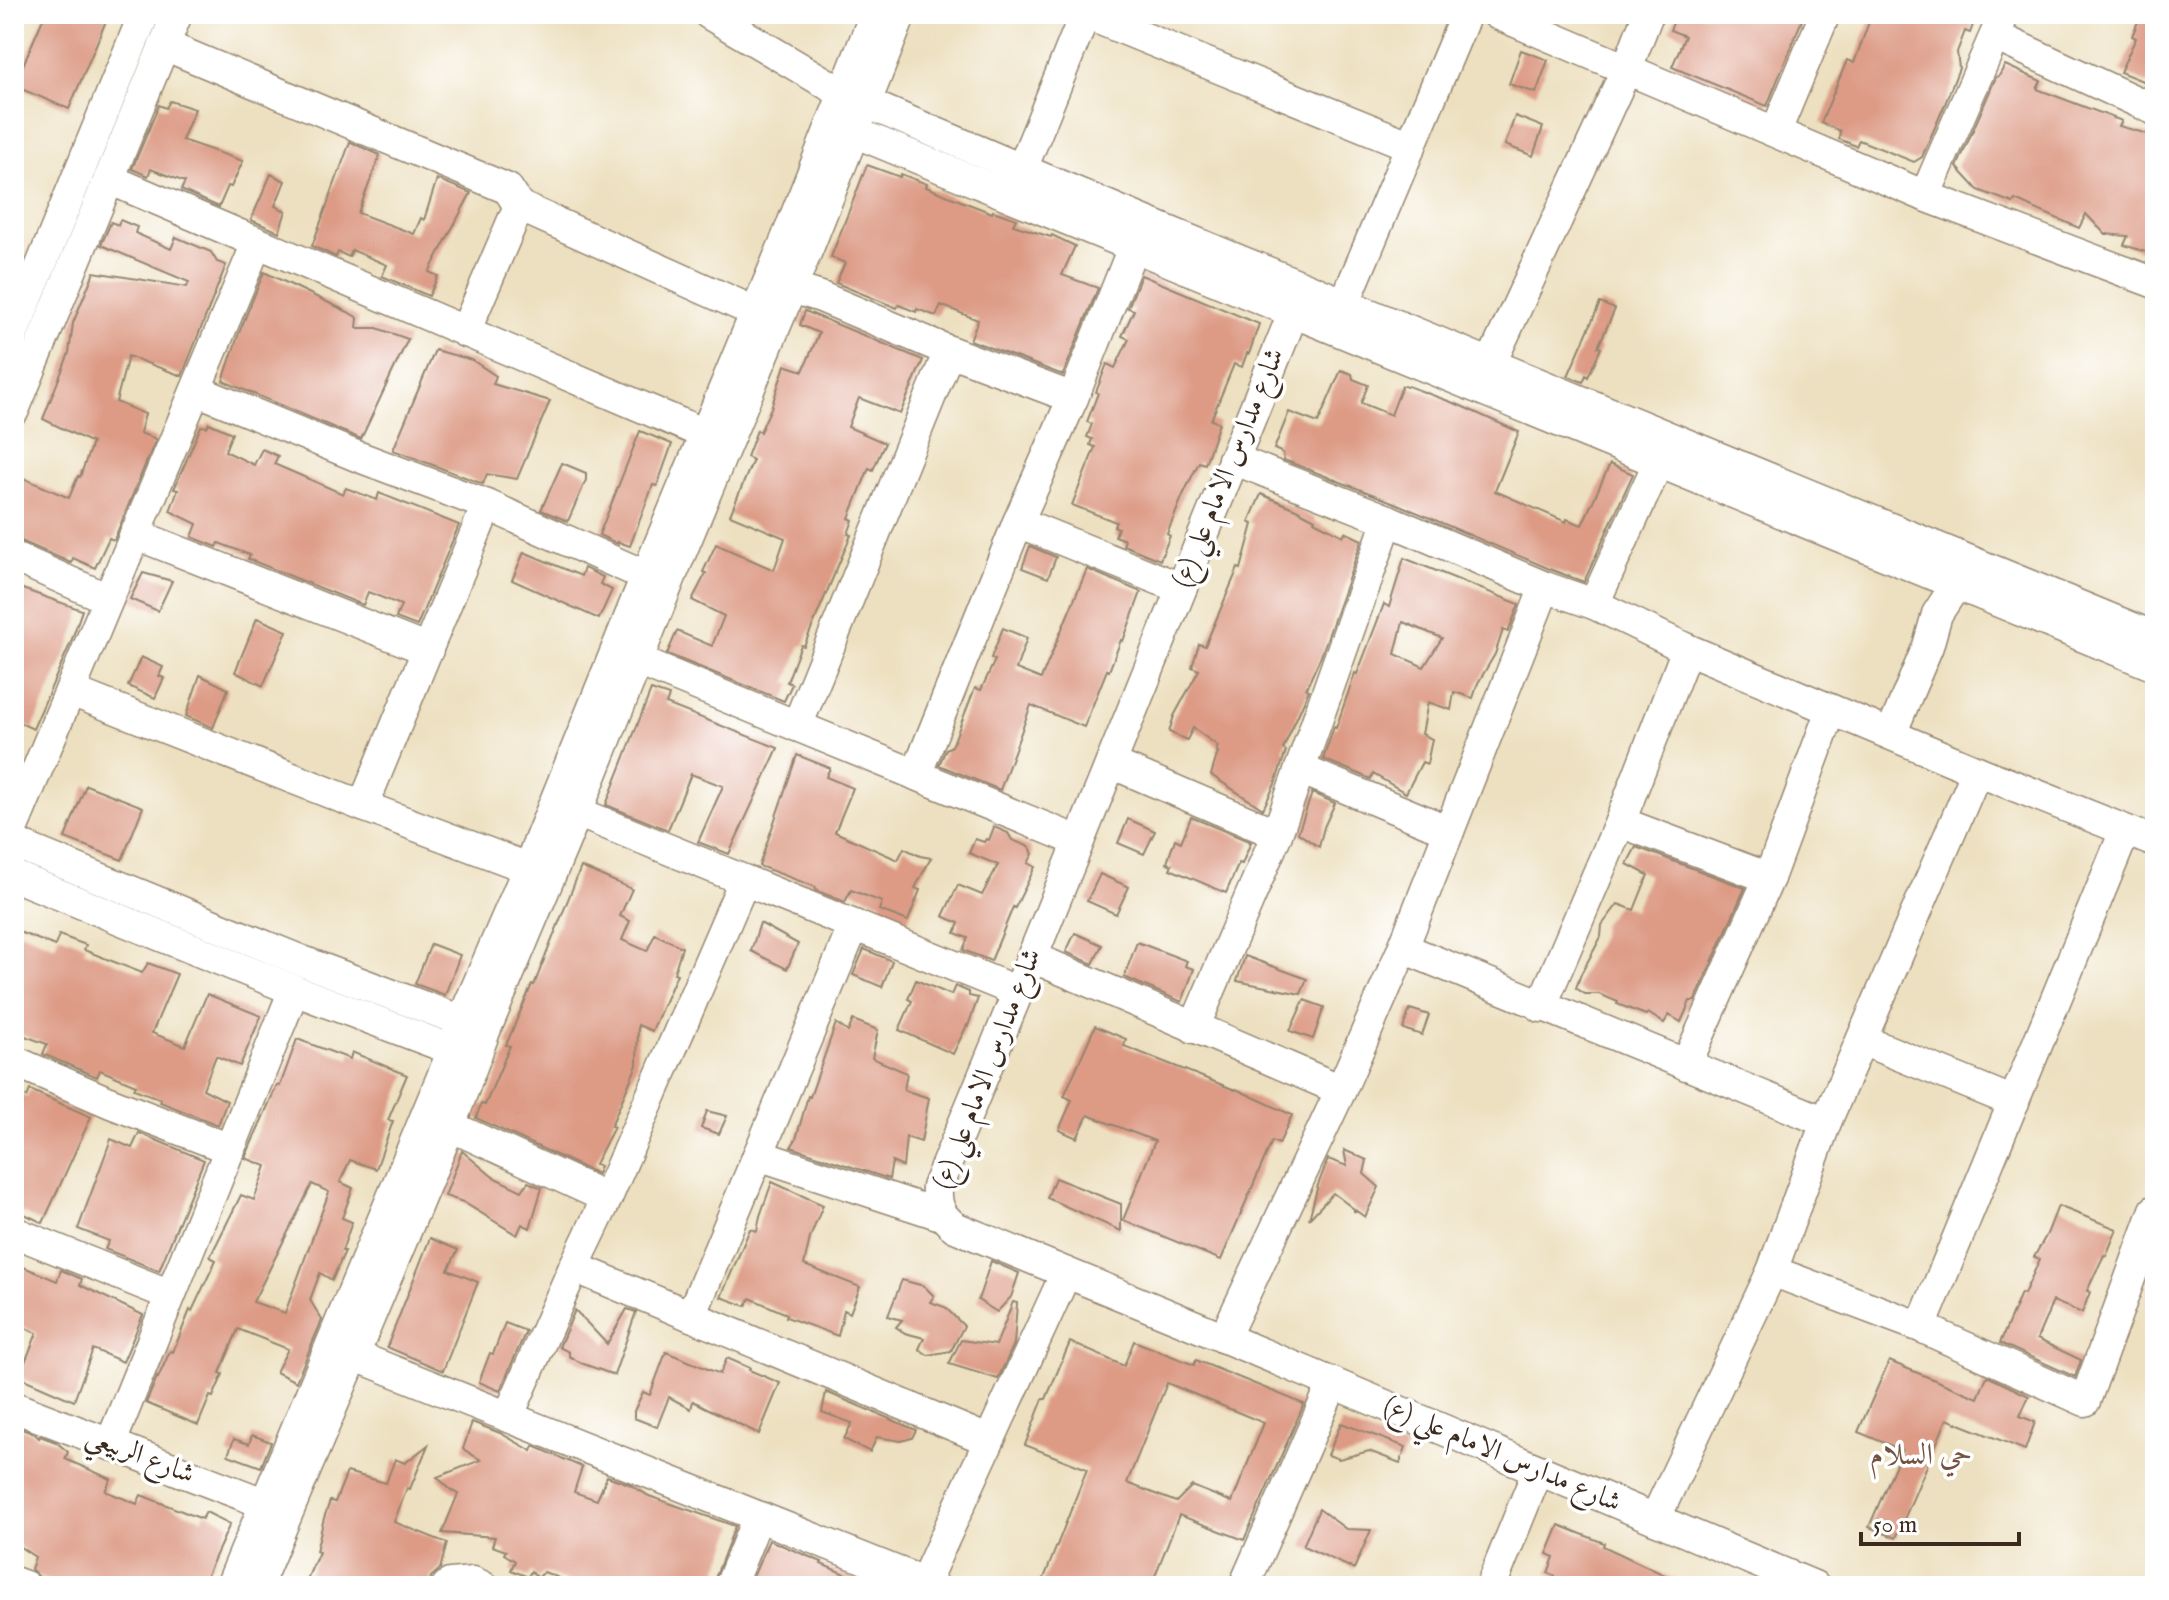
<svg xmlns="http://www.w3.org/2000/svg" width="2169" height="1600" viewBox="0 0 2169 1600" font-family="'IM FELL English',Amiri,serif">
  <rect width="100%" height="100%" fill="#fff"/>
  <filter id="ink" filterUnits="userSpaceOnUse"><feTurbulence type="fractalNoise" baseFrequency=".0125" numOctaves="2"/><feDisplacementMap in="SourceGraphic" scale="16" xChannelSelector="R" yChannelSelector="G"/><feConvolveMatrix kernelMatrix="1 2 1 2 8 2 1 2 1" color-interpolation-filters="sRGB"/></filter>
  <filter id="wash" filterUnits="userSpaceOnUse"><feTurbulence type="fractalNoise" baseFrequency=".006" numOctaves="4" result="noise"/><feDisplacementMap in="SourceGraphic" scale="32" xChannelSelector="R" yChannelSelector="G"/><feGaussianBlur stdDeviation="1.8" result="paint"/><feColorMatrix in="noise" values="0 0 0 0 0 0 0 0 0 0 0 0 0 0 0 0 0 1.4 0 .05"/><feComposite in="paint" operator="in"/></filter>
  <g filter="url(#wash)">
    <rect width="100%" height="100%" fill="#ede0c0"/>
    <g id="blocks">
      <g fill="#dd9b86" fill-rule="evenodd">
        <polygon points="45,14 109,14 69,109 14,86"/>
        <polygon points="1677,14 1789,14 1802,20 1767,106 1672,67 1685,36 1670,30"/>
        <polygon points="1872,14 1977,14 1970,33 1965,31 1957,52 1959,68 1945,104 1922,157 1914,162 1859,140 1856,146 1839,139 1840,131 1821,123 1847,60 1854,63"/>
        <polygon points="2141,14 2155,14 2155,86 2120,72 2136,38 2132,36"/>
        <polygon points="1521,50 1548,60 1536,93 1509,84"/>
        <polygon points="2005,65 2041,81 2037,89 2122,121 2119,126 2155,136 2155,255 2124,245 2128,236 2105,234 2086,214 2079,228 2015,200 2013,203 1978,190 1957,167 1996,77 1999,76"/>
        <polygon points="170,101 195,109 182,140 243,161 231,187 228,186 219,207 181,190 185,182 151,169 148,176 132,169 159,105 166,108"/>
        <polygon points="1515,116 1543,127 1533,156 1505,145"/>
        <polygon points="350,142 380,155 358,213 414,234 421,218 424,220 437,179 471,193 429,272 438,276 429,296 382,276 387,265 352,250 349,257 338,252 336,257 312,246"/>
        <polygon points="867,165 900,177 901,174 927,184 926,187 961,201 992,213 993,211 1016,219 1013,225 1051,237 1052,235 1075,246 1062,275 1098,288 1063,375 970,340 978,320 941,305 936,316 917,309 916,312 899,305 897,308 836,283 845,263 831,257"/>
        <polygon points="271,174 285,181 275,206 286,211 279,232 251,220"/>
        <polygon points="120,220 137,227 135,233 171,249 176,237 211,252 217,262 226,265 182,376 128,356 116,402 145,414 140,433 156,439 114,540 109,538 95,568 73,558 71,563 21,541 14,539 14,474 69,498 78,476 80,477 92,443 43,419 69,353 73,323 94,272 187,287 189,282 101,245 111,222 118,225"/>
        <polygon points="264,272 348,312 358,318 357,328 377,328 408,339 361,439 223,381 239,333"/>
        <polygon points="1141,275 1259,324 1249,354 1247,353 1242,367 1234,364 1211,420 1219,423 1205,464 1199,462 1183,495 1167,534 1170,536 1160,560 1123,545 1125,540 1115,536 1118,528 1114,526 1116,522 1072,505 1095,447 1090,445 1092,439 1087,437 1092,424 1087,422 1098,393 1096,392 1107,364 1115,368 1129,339 1122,336 1134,310 1128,308"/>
        <polygon points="1600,303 1615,309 1598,347 1601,348 1588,377 1586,375 1583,382 1568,376"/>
        <polygon points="805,311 923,360 900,414 859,398 848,427 885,443 873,470 869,468 849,518 853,520 848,534 851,535 804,646 801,645 787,682 792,684 784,701 667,654 677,631 712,646 724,616 692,600 706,573 703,572 716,544 774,570 785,538 730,515 753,460 747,457 757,430 760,432 771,408 785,365 803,371 819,333 800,325"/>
        <polygon points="435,350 472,360 496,376 493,384 550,401 517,479 487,474 483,484 393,450"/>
        <polygon points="1341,370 1352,374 1353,379 1368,385 1361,403 1391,415 1402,386 1408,386 1459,405 1519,432 1495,491 1566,522 1567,519 1582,525 1610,464 1633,474 1584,582 1552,570 1395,503 1284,460 1283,453 1274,449 1289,412 1318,423"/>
        <polygon points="209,423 232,433 225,451 254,465 262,449 278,456 274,464 343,494 346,488 377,500 379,493 459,525 417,626 396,618 401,605 368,592 363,605 248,559 250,555 219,543 217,547 192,537 197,524 170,511 178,490 174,489 201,426 207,427"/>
        <polygon points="640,431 672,444 657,486 653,485 630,546 618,542 618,544 599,535"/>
        <polygon points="562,463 586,473 586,480 568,521 541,510"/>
        <polygon points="1261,494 1296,509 1315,519 1314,521 1343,536 1345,532 1362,540 1321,656 1306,689 1309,690 1283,749 1286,751 1275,784 1263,809 1211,775 1218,752 1216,751 1218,746 1193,728 1187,740 1169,732 1174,716 1199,670 1192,667 1199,644 1205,646 1238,568 1241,569 1253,524 1249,522"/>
        <polygon points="1030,546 1056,557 1048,578 1022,568"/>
        <polygon points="524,552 581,576 584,568 603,577 600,584 612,590 599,619 512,580"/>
        <path d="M1404 558 1519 604 1508 632 1503 630 1495 654 1478 683 1473 698 1454 692 1451 710 1428 702 1422 734 1432 739 1427 764 1422 762 1406 793 1373 774 1371 779 1323 759 1334 727 1336 728 1355 673 1357 674 1384 604 1389 607ZM1403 622 1442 638 1424 667 1395 654Z"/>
        <polygon points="1087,569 1141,592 1123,641 1121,640 1109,671 1107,670 1084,727 1031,705 1000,790 939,765 946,749 952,746 975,688 981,690 995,660 991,658 1003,628 1027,638 1016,669 1041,679"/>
        <polygon points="143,573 172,581 158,611 130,599"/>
        <polygon points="14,586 82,610 71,642 33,729 14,720 14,628 19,616 14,614"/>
        <polygon points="257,618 287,631 263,686 235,672"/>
        <polygon points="141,657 163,667 159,676 164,678 155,698 128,686"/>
        <polygon points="200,675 228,689 213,728 186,716"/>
        <polygon points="651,690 669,696 666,704 778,748 729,854 698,842 723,786 691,774 668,830 606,805"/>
        <polygon points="797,755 830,768 826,777 853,788 835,832 898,860 904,848 920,856 931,858 915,888 920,890 908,921 879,910 882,902 851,890 845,902 815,890 816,887 759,866"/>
        <polygon points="86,785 143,807 122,860 65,838"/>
        <polygon points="1312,793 1335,803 1324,827 1319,847 1298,833"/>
        <polygon points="1191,817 1251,842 1242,864 1239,863 1226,893 1170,869 1172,865 1167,863 1175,839 1181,842"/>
        <polygon points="1128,819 1155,831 1144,854 1118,843"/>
        <polygon points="994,827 1008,833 1012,840 1030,847 1033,854 1028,863 1035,867 1015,908 1013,907 991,961 963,950 968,938 955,933 959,923 943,916 958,885 982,895 998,865 969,853 975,839 984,842 986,839 989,840"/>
        <polygon points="1636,847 1745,888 1695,1001 1690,1001 1681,1022 1669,1015 1664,1023 1648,1013 1646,1015 1617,1004 1618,1002 1599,994 1585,994 1576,988 1581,974 1601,937 1602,925 1618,904 1634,910 1648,875 1627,864"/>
        <polygon points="581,867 632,889 620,916 630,921 622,940 647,951 655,934 682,947 674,973 677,974 652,1031 638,1025 637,1065 611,1126 614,1127 595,1164 600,1166 597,1174 476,1118 481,1104 485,1105 510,1046 506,1045 532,984 534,985"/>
        <polygon points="1100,874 1129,887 1116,914 1087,901"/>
        <polygon points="760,923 798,944 787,969 751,951"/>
        <polygon points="14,930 55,946 59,935 86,945 84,950 142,973 148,963 177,974 152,1033 185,1046 207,994 261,1016 240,1066 216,1056 203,1089 227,1101 218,1125 160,1102 161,1099 134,1089 136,1085 100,1070 97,1077 43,1054 47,1044 14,1032"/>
        <polygon points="1075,933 1102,945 1093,964 1066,952"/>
        <polygon points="1137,942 1187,961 1185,966 1194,969 1182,1002 1124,977"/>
        <polygon points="431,944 460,955 445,995 415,984"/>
        <polygon points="864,949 892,961 882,987 853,975"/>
        <polygon points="1245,956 1307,979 1301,994 1237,981"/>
        <polygon points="916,980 951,995 955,986 969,992 969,996 978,998 968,1026 967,1025 953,1054 899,1030 912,1001 908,999"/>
        <polygon points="1304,1000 1324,1007 1313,1039 1290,1031"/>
        <polygon points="1410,1009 1429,1015 1422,1035 1403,1029"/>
        <polygon points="853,1020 878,1030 872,1058 907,1073 904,1090 929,1098 921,1142 906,1137 903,1167 892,1162 889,1179 791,1147 796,1139 808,1096 810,1097 836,1023 848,1032"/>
        <polygon points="1095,1026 1126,1039 1124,1046 1235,1090 1236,1089 1292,1115 1279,1144 1272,1141 1221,1260 1123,1220 1155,1141 1088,1115 1077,1138 1059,1130 1072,1100 1064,1096"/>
        <path d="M297 1039 350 1059 352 1052 407 1075 388 1120 393 1121 376 1169 350 1160 340 1182 353 1188 342 1218 352 1222 342 1251H345L332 1280 320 1273 310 1300 322 1320 296 1382 276 1372 288 1349 238 1329 220 1373 223 1374 213 1397 210 1396 198 1425 146 1403 157 1377 158 1378 170 1351 173 1352 190 1310 192 1311 216 1260 210 1257 241 1195 254 1200 266 1166 245 1158 277 1085 280 1086ZM312 1184 329 1192 285 1313 253 1302Z"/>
        <polygon points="30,1090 91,1117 43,1223 14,1209 14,1129 20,1113 14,1110 14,1091 27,1097"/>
        <polygon points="707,1111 727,1116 719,1134 701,1128"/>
        <polygon points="139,1133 204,1160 159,1271 105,1249 109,1241 78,1229 111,1139 132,1148"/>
        <polygon points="1344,1150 1367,1160 1364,1174 1379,1187 1365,1217 1355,1210 1354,1212 1354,1209 1333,1193 1309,1219 1318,1185 1328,1159 1347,1166"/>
        <polygon points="462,1151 493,1177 522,1191 528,1182 542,1188 530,1228 522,1224 517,1235 463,1202 445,1196"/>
        <polygon points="1055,1178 1121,1204 1121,1231 1047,1198"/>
        <polygon points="772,1182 823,1205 810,1238 804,1265 860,1287 850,1313 844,1310 838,1336 786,1317 787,1314 750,1298 746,1306 721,1297 750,1229 757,1231 760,1216"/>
        <polygon points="2058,1206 2117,1229 2106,1256 2104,1255 2087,1291 2090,1292 2082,1313 2053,1301 2037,1339 2081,1360 2075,1377 2000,1343 2021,1293 2024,1294 2040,1259 2034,1257 2047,1234"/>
        <polygon points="430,1238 458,1250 448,1270 478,1282 443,1371 387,1347"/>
        <polygon points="991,1261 1019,1273 1011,1297 997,1312 978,1300"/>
        <polygon points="14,1263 57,1281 61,1270 82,1279 80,1285 143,1315 123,1362 93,1349 74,1401 19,1377 37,1333 14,1323"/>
        <polygon points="902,1280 924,1286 934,1296 930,1302 945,1307 964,1326 951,1351 928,1355 919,1349 924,1338 905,1333 896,1327 902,1320 888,1316"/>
        <polygon points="1013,1302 1017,1303 1014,1344 998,1379 949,1364 961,1340 996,1345"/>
        <polygon points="627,1309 636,1312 614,1375 581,1363 569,1356 569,1352 559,1347 575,1310 607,1344"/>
        <polygon points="505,1323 526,1331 500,1391 479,1382 490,1353 493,1354"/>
        <path d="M1134 1341 1194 1365 1196 1360 1304 1404 1244 1540 1179 1515 1151 1586H1041L1087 1469 1025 1445 1043 1399H1046L1070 1342 1124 1366ZM1167 1383 1264 1423 1232 1502 1192 1486 1176 1502 1127 1483Z"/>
        <polygon points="666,1352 720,1374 727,1358 750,1368 749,1370 780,1383 759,1434 693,1401 691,1409 669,1397 657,1427 634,1418 634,1411 643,1392 650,1395"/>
        <polygon points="1889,1361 1978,1398 1987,1376 2029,1396 2020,1416 2035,1422 2025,1450 1947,1419 1896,1538 1869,1527 1902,1450 1858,1432"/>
        <polygon points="826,1392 916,1430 912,1438 901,1441 877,1437 870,1452 844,1439 852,1423 822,1412"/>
        <polygon points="472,1422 500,1433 532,1451 534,1446 582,1467 574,1492 597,1500 607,1476 629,1484 649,1496 735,1526 712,1586 579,1586 544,1572 538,1578 531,1571 528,1577 511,1570 515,1561 504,1554 506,1551 492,1546 495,1537 442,1533 458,1494 452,1491 437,1477 481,1460 463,1449"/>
        <polygon points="1341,1423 1406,1447 1400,1463 1369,1451 1339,1459 1328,1455"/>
        <polygon points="14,1426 35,1434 39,1438 40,1436 56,1442 68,1452 65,1459 111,1479 105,1491 137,1504 141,1495 202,1519 206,1512 230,1524 202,1586 64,1586 40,1578 31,1569 35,1557 14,1543"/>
        <polygon points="252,1435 271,1442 261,1467 228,1455 234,1439 249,1444"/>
        <polygon points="428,1445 410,1489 407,1488 394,1522 447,1543 440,1569 431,1577 429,1586 304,1586 319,1552 316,1551 324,1518 330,1501 335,1502 347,1472 386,1483 395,1459 405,1463"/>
        <polygon points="1319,1509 1346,1529 1371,1530 1354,1569 1303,1546"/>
        <polygon points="1559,1525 1604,1543 1603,1546 1688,1586 1550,1586 1555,1576 1548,1573 1554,1557 1547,1554"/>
        <polygon points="769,1540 822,1562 821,1564 873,1586 749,1586"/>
      </g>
    </g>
  </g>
  <g filter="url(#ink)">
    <use href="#blocks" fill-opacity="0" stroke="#94856f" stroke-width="2"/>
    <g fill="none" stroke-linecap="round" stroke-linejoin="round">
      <defs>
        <g id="minor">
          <polyline points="709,14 844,94"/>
          <polyline points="1086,14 1411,146"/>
          <polyline points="1497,14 1925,196 2155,283"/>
          <polyline points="1995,36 2155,110"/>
          <polyline points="164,45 508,189 519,206 465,332"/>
          <polyline points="866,103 1146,222 2155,637"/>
          <polyline points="1776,131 1825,14"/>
          <polyline points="854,132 2155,666"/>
          <polyline points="1022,169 1085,14"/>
          <polyline points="109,179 705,434"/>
          <polyline points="1925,196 2004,14"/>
          <polyline points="519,206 755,312"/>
          <polyline points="792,288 821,297 949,351 1073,398"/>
          <polyline points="1345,302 1466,14"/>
          <path d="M1294 311 1018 992 937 1187C936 1205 940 1216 955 1227L1247 1347 1814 1586"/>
          <polyline points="14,331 144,14"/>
          <polyline points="1491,363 1627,68 1648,14"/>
          <polyline points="196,390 354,455 487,505 646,576"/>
          <polyline points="14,410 177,14"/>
          <polyline points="1233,459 1388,520 1545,587 1594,604 1687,649 1977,771 2155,842"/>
          <polyline points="1018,522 1180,588"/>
          <polyline points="135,534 428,650"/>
          <polyline points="14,557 108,599"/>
          <polyline points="1594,604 1659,461"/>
          <polyline points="638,661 1078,841"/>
          <polyline points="71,691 363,806 528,868"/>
          <polyline points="797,726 949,351"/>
          <polyline points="1891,734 1928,646 1937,614 1956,585"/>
          <polyline points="1111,763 1277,834"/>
          <polyline points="1300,769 1449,831"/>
          <polyline points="916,775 1018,522 1073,398 1134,245"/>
          <polyline points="363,806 487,505"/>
          <polyline points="577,812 1018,992"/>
          <polyline points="1620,822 1769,878"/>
          <polyline points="14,825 257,243"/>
          <polyline points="14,843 302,961 462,1021"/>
          <polyline points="14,876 294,990 453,1050"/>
          <polyline points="1403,948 1826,1122"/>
          <polyline points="1032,957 1341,1090"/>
          <polyline points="1541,1007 1620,822 1687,649"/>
          <polyline points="1194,1028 1277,834 1388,520"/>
          <polyline points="1862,1040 2014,1102"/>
          <polyline points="14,1061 111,1103 230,1149"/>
          <polyline points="1686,1065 1769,878 1831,710"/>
          <polyline points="450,1126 607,1198"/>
          <polyline points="758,1155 941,1215"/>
          <polyline points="14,1232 170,1295"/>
          <polyline points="574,1267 988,1440"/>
          <polyline points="1772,1271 1921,1327 2085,1401 2155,1210"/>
          <polyline points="691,1316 854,925"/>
          <polyline points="1921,1327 2125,831"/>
          <polyline points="1224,1338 1341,1090 1403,948 1545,587"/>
          <polyline points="353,1355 933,1586"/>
          <polyline points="14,1407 266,1504"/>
          <polyline points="508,1417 574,1267 607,1198 744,881"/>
          <polyline points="110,1445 294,990"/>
          <polyline points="1655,1519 1772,1271 1826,1122 1977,771"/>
          <polyline points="14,1582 25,1586"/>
          <polyline points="924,1583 1066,1273"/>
          <polyline points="231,1586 453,1050 462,1021 528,868 646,576 787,237 875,14"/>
          <polyline points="257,1586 450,1126 485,1031 577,812 670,579 809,246 901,14"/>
          <polyline points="447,1586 450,1584 473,1582 482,1586"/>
          <polyline points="730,1586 758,1517"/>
          <polyline points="1244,1586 1333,1383"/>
          <polyline points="1491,1586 1538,1470"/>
        </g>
      </defs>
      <use href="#minor" stroke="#94856f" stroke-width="33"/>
      <use href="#minor" stroke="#fff" stroke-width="30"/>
    </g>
  </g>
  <g text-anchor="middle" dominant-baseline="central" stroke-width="7" stroke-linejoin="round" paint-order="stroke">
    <g font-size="28" fill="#3b2a1e" stroke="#fff">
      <text transform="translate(1229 468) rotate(-68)">شارع مدارس الامام علي (ع)</text>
      <text transform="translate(988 1069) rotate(-69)">شارع مدارس الامام علي (ع)</text>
      <text transform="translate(1502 1455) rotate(23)">شارع مدارس الامام علي (ع)</text>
      <text transform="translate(140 1456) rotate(21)">شارع الربيعي</text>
    </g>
    <g font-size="30" fill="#745242" stroke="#fff">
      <text x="1921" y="1456">حي السلام</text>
    </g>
  </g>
  <rect width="2169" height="1600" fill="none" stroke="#fff" stroke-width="48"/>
  <path d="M1861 1532v12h158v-12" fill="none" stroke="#3b2a1e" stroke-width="4"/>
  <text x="1873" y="1532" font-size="24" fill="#3b2a1e" stroke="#ffffff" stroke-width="6" paint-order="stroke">50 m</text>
</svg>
